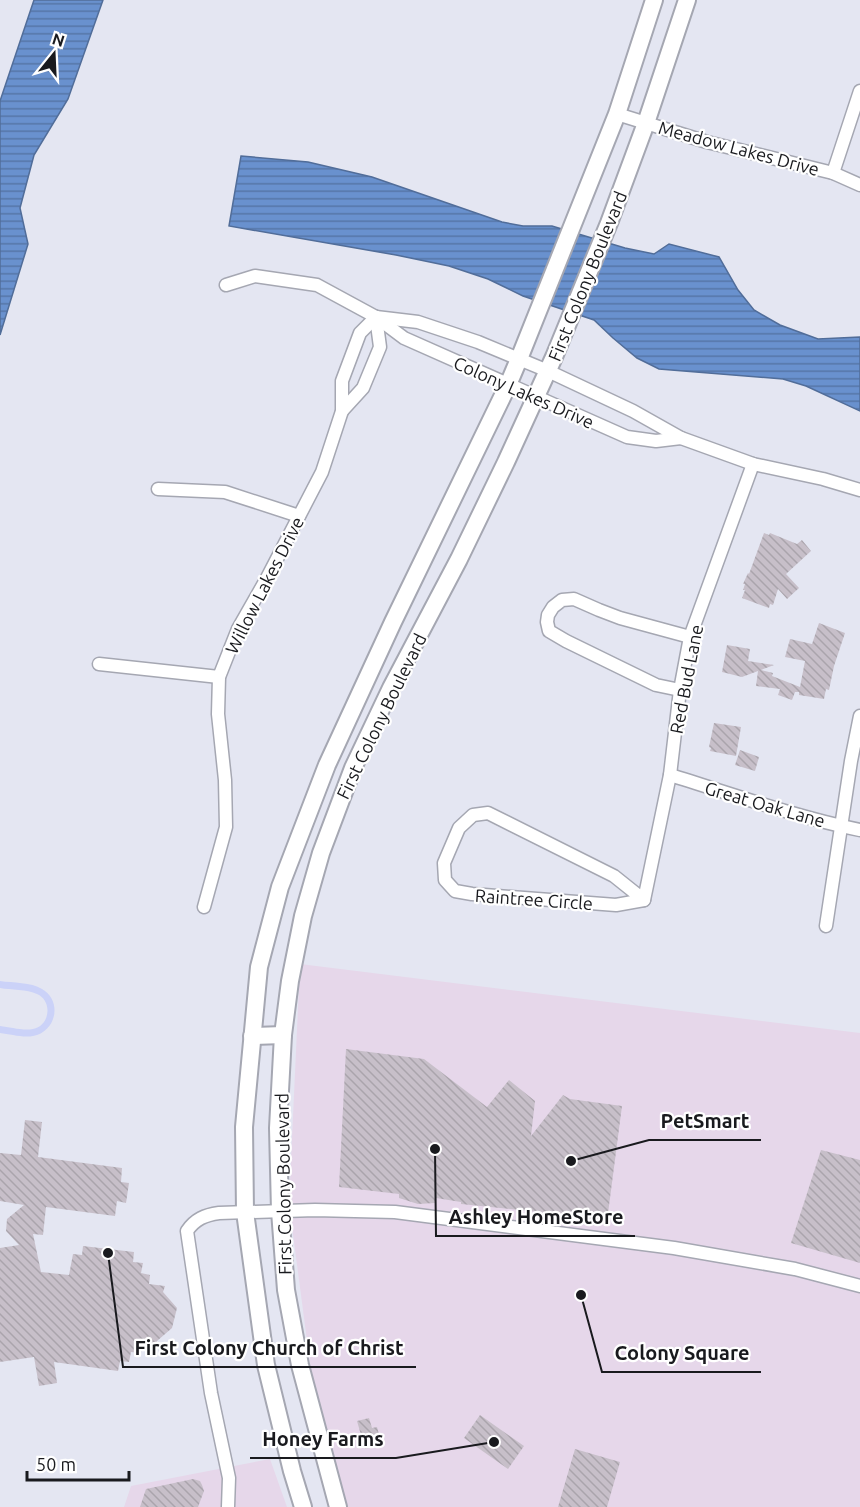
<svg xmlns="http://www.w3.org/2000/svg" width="860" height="1507" viewBox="0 0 860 1507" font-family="Ubuntu,sans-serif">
  <defs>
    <pattern id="water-rules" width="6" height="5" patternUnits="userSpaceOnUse" patternTransform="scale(1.5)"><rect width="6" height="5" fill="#6991ce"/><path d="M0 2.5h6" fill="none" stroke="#5676a7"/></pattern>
    <pattern id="building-back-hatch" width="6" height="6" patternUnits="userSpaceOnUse" patternTransform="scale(1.5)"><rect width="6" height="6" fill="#c7bfc9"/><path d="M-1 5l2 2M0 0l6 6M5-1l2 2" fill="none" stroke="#aaa4ac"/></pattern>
  </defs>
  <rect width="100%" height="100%" fill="#e4e6f2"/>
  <g fill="#e6d7ea">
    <polygon points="300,964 860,1033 860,1507 348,1507 313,1386 289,1204"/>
    <polygon points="270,1459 287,1507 124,1507 131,1486"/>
  </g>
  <path fill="#cbd2f8" d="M0 981C13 983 31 982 42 989 63 1001 56 1032 33 1036 23 1038 10 1034 0 1033V1026C10 1027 23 1031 33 1029 50 1026 53 1001 37 994 27 989 11 990 0 988Z"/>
  <g fill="url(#water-rules)" stroke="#516d99" stroke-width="1.5">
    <polygon points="34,0 103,0 68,99 34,155 20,208 28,244 0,335 0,101"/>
    <polygon points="241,156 308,162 372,177 502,222 523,226 552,226 625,248 654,254 669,244 719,257 738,290 754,310 780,325 818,339 860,337 860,411 806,386 783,379 659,369 637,358 613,338 594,320 523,296 488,279 449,266 396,255 229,226"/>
  </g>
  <g fill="url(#building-back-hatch)">
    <polygon points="764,533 769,535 770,533 797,544 802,540 811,551 786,574 799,588 787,599 778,589 773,605 770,604 769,608 742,598 745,590 743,590 745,584 743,584 748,573 749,574"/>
    <polygon points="819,623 845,633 834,666 829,690 826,689 824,699 799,695 799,692 795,692 792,700 778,695 780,689 756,686 758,671 742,677 722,672 727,645 750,649 748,661 774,665 761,670 773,673 772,676 800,687 805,661 785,657 790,639 812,644"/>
    <polygon points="714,723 741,727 736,756 710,751 711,748 709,747"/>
    <polygon points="740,750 759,757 755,771 735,765"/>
    <polygon points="346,1049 424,1059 487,1107 509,1080 535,1101 531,1136 563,1095 570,1099 622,1106 607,1221 580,1217 579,1221 564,1221 548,1216 548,1213 461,1204 461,1202 436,1198 435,1203 418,1204 399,1198 399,1194 339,1187"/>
    <polygon points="25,1120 42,1122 38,1157 122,1168 121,1182 129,1183 126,1203 117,1201 115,1216 46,1207 43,1235 33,1234 41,1272 69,1275 73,1254 82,1255 83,1246 134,1252 133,1262 143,1263 141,1273 150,1275 149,1284 165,1286 163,1292 177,1308 172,1328 157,1341 156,1347 143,1345 141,1353 131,1352 129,1362 120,1361 118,1371 54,1362 57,1383 39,1386 34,1357 0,1362 0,1248 19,1245 6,1231 7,1219 24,1205 0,1201 0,1153 21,1155"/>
    <polygon points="821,1150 860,1160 860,1263 791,1243"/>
    <polygon points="480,1415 524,1446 508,1469 464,1438"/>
    <polygon points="369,1418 372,1428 377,1427 381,1442 377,1443 378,1445 365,1449 357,1421"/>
    <polygon points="575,1449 620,1462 607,1507 558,1507"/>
    <polygon points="193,1479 200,1481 202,1485 204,1491 198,1507 140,1507 146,1489"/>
  </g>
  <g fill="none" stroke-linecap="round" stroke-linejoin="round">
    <defs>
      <g id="street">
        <polyline points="617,114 707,142 833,173 860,185"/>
        <polyline points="833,173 860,91"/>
        <polyline points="226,285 255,276 317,285 376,317 404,338 627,437 656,441 681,438"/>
        <polyline points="376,317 418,322 478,342 548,371 633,411 681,438 753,464 823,479 860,490"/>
        <polyline points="342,411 363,388 380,347 376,317"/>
        <polyline points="158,489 225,492 299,516"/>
        <polyline points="99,664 219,677"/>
        <polyline points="680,690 656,685 566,641 549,631 547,622 548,615 553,607 562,600 574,599 599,610 620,618 690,637"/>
        <path d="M670 775C732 794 796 817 860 830"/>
        <polygon points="488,813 614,876 644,900 616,905 472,894 455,891 445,880 444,863 459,828 473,815"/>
        <polyline points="644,900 670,775 680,690 690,637 753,464"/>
        <polyline points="204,907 226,827 225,780 218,714 219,677 238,629 267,578 322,472 342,411 342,381 360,333 376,317"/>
        <polyline points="826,926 851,761 860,716"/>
        <path d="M228 1507 229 1478 211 1393 187 1231C195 1219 205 1215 219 1213L315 1210 395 1212 674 1248 795 1269 860 1286"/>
      </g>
      <g id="secondary">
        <polyline points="252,1036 283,1035"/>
        <polyline points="303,1507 292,1471 266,1365 245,1212 244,1127 259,967 280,887 327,765 393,622 508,385 519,359 617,114 654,0"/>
        <polyline points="338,1507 300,1365 286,1290 280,1211 278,1128 283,1035 290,981 303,916 321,853 353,768 391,688 459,559 506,462 554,357 609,223 646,123 687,0"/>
      </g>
    </defs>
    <use href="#street" stroke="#a5a7b2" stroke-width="15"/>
    <use href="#secondary" stroke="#a5a7b2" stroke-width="20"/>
    <use href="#street" stroke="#fff" stroke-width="12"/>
    <use href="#secondary" stroke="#fff" stroke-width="16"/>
  </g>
  <g text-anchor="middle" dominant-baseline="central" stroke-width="4.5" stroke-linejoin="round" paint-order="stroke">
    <g font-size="18" fill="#191a1e" stroke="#fff">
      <text transform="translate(739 148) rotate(15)">Meadow Lakes Drive</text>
      <text transform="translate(587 276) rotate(-68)">First Colony Boulevard</text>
      <text transform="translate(524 392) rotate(24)">Colony Lakes Drive</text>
      <text transform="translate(264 585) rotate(-63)">Willow Lakes Drive</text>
      <text transform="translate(686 679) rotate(-79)">Red Bud Lane</text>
      <text transform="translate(381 716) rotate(-64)">First Colony Boulevard</text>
      <text transform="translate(765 804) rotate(16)">Great Oak Lane</text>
      <text transform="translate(534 899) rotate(4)">Raintree Circle</text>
      <text transform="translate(283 1184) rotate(-91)">First Colony Boulevard</text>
    </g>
  </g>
  <path fill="none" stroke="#191a1e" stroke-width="2" d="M571 1161L649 1140H761M435 1149L436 1236H635M108 1253L123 1367H416M581 1295L602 1372H761M494 1442L396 1458H250"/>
  <g fill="#191a1e" stroke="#fff" stroke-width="2">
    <circle cx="571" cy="1161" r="6"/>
    <circle cx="435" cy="1149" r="6"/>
    <circle cx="108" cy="1253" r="6"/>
    <circle cx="581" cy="1295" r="6"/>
    <circle cx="494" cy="1442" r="6"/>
  </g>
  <g font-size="20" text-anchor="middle" font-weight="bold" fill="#191a1e" stroke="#fff" stroke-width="4.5" stroke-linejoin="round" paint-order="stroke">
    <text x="705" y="1128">PetSmart</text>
    <text x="536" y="1224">Ashley HomeStore</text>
    <text x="269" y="1355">First Colony Church of Christ</text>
    <text x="682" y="1360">Colony Square</text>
    <text x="323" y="1446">Honey Farms</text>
  </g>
  <g transform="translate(54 54) rotate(18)" stroke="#ffffff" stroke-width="4.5" paint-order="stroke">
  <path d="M0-4.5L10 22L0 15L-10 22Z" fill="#191a1e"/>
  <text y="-9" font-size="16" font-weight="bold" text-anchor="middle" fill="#191a1e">N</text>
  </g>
  <path d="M27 1471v9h102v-9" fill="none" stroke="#191a1e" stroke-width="3"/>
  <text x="36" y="1471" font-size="18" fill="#191a1e" stroke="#ffffff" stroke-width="4.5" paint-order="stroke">50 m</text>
</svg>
